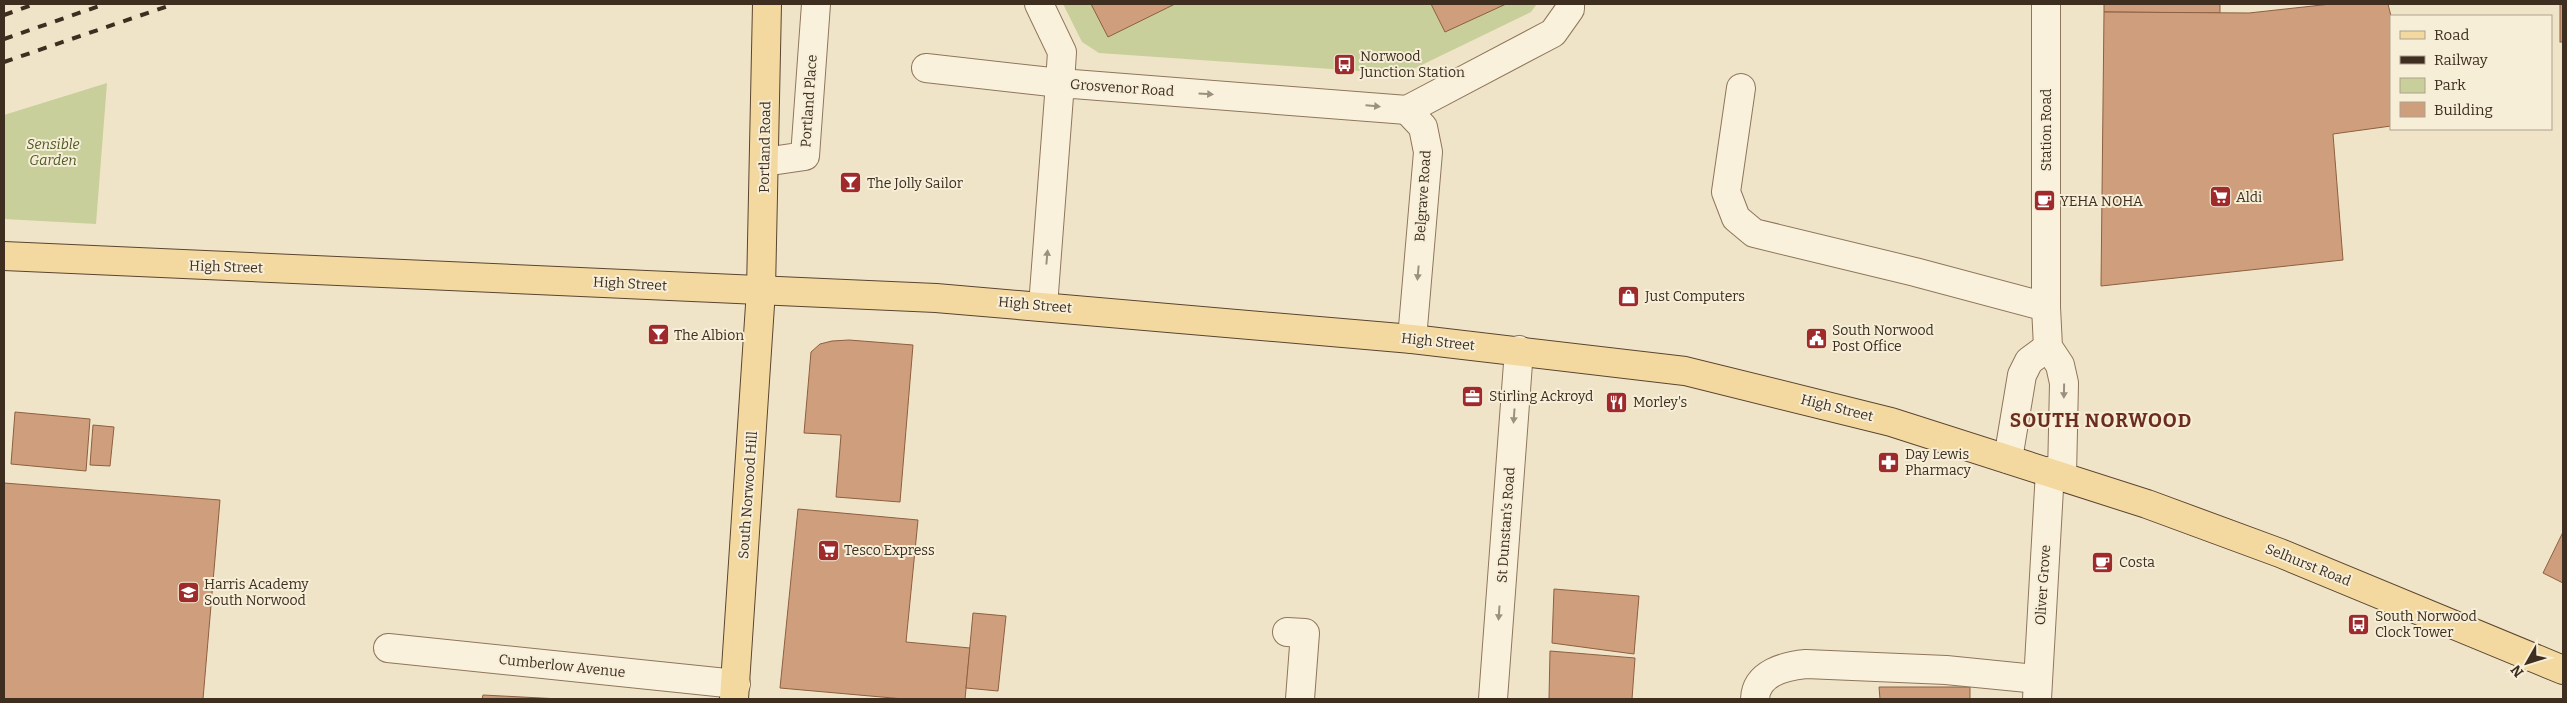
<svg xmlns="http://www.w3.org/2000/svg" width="2567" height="703" viewBox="0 0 2567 703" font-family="Bitter,serif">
  <rect width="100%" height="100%" fill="#f0e4c8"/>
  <g fill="#c9cf9b">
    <polygon points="1063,4 1537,4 1531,12 1403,74 1099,53 1082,42"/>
    <polygon points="107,83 96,224 4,219 4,115"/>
  </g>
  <g fill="#cf9f7d" stroke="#8d5f41">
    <polygon points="1091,4 1175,4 1108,37"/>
    <polygon points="1431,4 1506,4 1445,32"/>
    <polygon points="2104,4 2220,4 2220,13 2104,12"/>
    <polygon points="2331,4 2388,4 2391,16 2391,126 2333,134 2343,260 2101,286 2104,12 2249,13"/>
    <rect x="2560" y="4" width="3" height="38"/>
    <polygon points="849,340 913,345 900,502 836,497 841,435 804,433 811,352 820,344 832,341"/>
    <polygon points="15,412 90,419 86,471 11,464"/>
    <polygon points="93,425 114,427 110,466 90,465"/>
    <polygon points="4,483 220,500 203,699 4,699"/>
    <polygon points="798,509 918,520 906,642 970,648 965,699 904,699 780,688"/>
    <polygon points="2563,532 2563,583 2543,573"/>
    <polygon points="1554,589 1639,596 1634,654 1552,643"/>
    <polygon points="973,613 1006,616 998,691 966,688"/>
    <polygon points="1550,651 1635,658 1632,699 1549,699"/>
    <polygon points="1879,687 1970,687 1970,699 1880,699"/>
    <polygon points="483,695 560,699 482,699"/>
  </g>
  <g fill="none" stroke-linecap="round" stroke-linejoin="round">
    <defs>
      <g id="minor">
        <polyline points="2046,4 2046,307 2048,347 2060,365 2064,383 2062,476"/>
        <polyline points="926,68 1060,83 1062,52 1039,4"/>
        <polyline points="1741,88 1726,192 1736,218 1754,233 1915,272 2046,307"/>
        <polyline points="1407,110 1423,127 1428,152 1412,339"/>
        <polyline points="1407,110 1553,33 1570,9 1570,4"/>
        <polyline points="764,162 805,156 816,4"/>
        <polyline points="1043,306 1060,83 1407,110"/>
        <polyline points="2008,459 2022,375 2029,361 2048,347"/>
        <polyline points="1287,632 1305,633 1300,699"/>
        <polyline points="388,648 736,684"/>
        <polyline points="1493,699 1519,350"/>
        <path d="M1755 699C1756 673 1785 666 1806 664L1946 670 2037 679"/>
        <polyline points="2037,699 2050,471"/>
      </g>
      <g id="major">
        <polyline points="4,256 936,298 1412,339 1685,371 1891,422 2147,504 2280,553 2563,670"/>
        <polyline points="734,699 761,290 767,4"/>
      </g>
    </defs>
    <use href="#minor" stroke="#8d765c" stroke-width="30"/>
    <use href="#major" stroke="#5b4430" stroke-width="30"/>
    <use href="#minor" stroke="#faf1dc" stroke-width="28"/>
    <use href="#major" stroke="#f3d9a0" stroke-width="28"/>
    <g stroke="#3d2e20" stroke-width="4" stroke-dasharray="9 9" stroke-linecap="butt">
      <polyline points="4,15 35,4"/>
      <polyline points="4,39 105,4"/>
      <polyline points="4,62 174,4"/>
    </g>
  </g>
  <defs><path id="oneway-solid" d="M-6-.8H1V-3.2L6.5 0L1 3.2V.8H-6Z" transform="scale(1.25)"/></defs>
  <g fill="#9c907e">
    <use href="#oneway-solid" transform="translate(1206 94) rotate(4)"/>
    <use href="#oneway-solid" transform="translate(1373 106) rotate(5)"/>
    <use href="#oneway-solid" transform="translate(1047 257) rotate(-85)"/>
    <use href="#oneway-solid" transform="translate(1418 273) rotate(95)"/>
    <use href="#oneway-solid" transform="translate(2064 391) rotate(91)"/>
    <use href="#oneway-solid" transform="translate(1514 416) rotate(94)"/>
    <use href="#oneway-solid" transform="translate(1499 613) rotate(94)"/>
  </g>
  <defs>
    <symbol id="bus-square" viewBox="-11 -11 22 22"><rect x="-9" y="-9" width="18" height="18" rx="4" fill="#9e2a2b" stroke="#f7eed8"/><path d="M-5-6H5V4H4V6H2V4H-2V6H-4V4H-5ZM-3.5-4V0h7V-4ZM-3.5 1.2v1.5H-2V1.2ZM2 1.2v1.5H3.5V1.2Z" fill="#fff"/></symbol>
    <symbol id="bar-square" viewBox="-11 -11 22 22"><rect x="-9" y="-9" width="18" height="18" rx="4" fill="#9e2a2b" stroke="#f7eed8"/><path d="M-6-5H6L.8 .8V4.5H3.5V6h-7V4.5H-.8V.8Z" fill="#fff"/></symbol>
    <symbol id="supermarket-square" viewBox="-11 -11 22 22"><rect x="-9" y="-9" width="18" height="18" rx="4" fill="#9e2a2b" stroke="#f7eed8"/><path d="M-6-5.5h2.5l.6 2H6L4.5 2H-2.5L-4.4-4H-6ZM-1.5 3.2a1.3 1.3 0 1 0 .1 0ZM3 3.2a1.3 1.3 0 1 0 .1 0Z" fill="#fff"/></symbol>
    <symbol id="cafe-square" viewBox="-11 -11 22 22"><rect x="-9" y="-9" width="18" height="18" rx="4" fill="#9e2a2b" stroke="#f7eed8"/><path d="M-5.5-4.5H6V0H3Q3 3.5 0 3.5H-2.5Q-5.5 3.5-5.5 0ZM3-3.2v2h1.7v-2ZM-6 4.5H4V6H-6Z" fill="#fff"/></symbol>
    <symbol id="shop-square" viewBox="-11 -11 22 22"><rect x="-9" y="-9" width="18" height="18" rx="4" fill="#9e2a2b" stroke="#f7eed8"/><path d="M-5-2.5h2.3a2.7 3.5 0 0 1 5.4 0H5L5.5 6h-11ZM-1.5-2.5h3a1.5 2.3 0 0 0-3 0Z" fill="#fff"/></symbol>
    <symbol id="civic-square" viewBox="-11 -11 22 22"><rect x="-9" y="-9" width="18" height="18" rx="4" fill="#9e2a2b" stroke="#f7eed8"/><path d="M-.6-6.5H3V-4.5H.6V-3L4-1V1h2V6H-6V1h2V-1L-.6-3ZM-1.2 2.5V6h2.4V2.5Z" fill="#fff"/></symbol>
    <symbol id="office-square" viewBox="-11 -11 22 22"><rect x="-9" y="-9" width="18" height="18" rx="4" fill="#9e2a2b" stroke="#f7eed8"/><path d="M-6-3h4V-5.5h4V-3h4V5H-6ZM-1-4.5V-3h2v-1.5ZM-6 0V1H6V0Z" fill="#fff"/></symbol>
    <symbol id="restaurant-square" viewBox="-11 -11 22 22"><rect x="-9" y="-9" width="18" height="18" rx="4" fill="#9e2a2b" stroke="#f7eed8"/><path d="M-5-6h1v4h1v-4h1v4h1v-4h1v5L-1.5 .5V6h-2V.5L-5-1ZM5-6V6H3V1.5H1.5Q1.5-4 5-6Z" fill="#fff"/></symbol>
    <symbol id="pharmacy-square" viewBox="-11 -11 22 22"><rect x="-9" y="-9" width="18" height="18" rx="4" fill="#9e2a2b" stroke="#f7eed8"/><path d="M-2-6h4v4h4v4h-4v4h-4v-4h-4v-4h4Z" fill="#fff"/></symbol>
    <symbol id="school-square" viewBox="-11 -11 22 22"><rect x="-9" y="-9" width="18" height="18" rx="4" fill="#9e2a2b" stroke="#f7eed8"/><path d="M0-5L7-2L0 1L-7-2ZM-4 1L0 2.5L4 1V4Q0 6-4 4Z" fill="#fff"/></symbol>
  </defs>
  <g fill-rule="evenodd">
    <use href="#bus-square" x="1332" y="52" width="25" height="25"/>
    <use href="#bar-square" x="838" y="170" width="25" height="25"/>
    <use href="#supermarket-square" x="2208" y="184" width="25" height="25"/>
    <use href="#cafe-square" x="2032" y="188" width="25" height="25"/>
    <use href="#shop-square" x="1616" y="284" width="25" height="25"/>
    <use href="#bar-square" x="646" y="322" width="25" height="25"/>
    <use href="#civic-square" x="1804" y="326" width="25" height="25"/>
    <use href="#office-square" x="1460" y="384" width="25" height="25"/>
    <use href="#restaurant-square" x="1604" y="390" width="25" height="25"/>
    <use href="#pharmacy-square" x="1876" y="450" width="25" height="25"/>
    <use href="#supermarket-square" x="816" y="538" width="25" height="25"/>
    <use href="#cafe-square" x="2090" y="550" width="25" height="25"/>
    <use href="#school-square" x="176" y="580" width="25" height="25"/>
    <use href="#bus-square" x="2346" y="612" width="25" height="25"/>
  </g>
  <g text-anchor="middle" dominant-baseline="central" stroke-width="4" stroke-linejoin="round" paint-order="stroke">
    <g font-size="14" fill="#3d2e20" stroke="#f7eed8" text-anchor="start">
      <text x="1360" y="56">Norwood<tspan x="1360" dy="16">Junction Station</tspan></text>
      <text x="867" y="183">The Jolly Sailor</text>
      <text x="2236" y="197">Aldi</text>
      <text x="2060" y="201">YEHA NOHA</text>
      <text x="1645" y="296">Just Computers</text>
      <text x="1832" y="330">South Norwood<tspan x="1832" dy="16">Post Office</tspan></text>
      <text x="674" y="335">The Albion</text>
      <text x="1489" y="396">Stirling Ackroyd</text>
      <text x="1633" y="402">Morley's</text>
      <text x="1905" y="454">Day Lewis<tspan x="1905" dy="16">Pharmacy</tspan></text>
      <text x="844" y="550">Tesco Express</text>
      <text x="2119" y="562">Costa</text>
      <text x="204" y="584">Harris Academy<tspan x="204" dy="16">South Norwood</tspan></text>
      <text x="2375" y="616">South Norwood<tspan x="2375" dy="16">Clock Tower</tspan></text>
    </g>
    <g font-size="14" fill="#3d2e20" stroke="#f7eed8">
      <text transform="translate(1122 88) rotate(4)">Grosvenor Road</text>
      <text transform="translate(809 101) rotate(-86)">Portland Place</text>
      <text transform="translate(2046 130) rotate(-90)">Station Road</text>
      <text transform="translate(765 147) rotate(-89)">Portland Road</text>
      <text transform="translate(1423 196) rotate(-86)">Belgrave Road</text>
      <text transform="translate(226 267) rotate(2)">High Street</text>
      <text transform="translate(630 284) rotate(3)">High Street</text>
      <text transform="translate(1035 305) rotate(5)">High Street</text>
      <text transform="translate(1438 342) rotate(6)">High Street</text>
      <text transform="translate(1837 408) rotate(14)">High Street</text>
      <text transform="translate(748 495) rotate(-86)">South Norwood Hill</text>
      <text transform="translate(1506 525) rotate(-86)">St Dunstan's Road</text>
      <text transform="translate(2308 565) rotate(22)">Selhurst Road</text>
      <text transform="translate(2043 585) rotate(-86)">Oliver Grove</text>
      <text transform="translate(562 666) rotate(6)">Cumberlow Avenue</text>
    </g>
    <g font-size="14" font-style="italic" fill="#4d5a26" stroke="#f7eed8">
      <text x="53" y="144">Sensible<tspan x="53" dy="16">Garden</tspan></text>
    </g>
    <g font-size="19" font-weight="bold" letter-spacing="1" fill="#6b2e1e" stroke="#f7eed8">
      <text x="2101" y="420">SOUTH NORWOOD</text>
    </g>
  </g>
  <rect width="2567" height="703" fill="none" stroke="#3d2e20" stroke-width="10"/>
  <rect x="2390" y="15" width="162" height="115" fill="#f7eed8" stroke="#ada18e"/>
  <rect x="2400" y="31" width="25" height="8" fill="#f3d9a0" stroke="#ada18e"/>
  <text x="2434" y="40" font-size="15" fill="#3d2e20">Road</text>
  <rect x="2400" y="56" width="25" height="8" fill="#3d2e20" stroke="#ada18e"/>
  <text x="2434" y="65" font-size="15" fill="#3d2e20">Railway</text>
  <rect x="2400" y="78" width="25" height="15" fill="#c9cf9b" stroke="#ada18e"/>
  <text x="2434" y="90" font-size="15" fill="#3d2e20">Park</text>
  <rect x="2400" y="102" width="25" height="15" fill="#cf9f7d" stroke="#ada18e"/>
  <text x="2434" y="115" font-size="15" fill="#3d2e20">Building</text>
  <g transform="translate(2527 663) rotate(231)" stroke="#f7eed8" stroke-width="4" paint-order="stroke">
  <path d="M0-4L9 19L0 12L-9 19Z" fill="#3d2e20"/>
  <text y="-8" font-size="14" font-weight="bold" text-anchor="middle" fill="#3d2e20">N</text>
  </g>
</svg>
